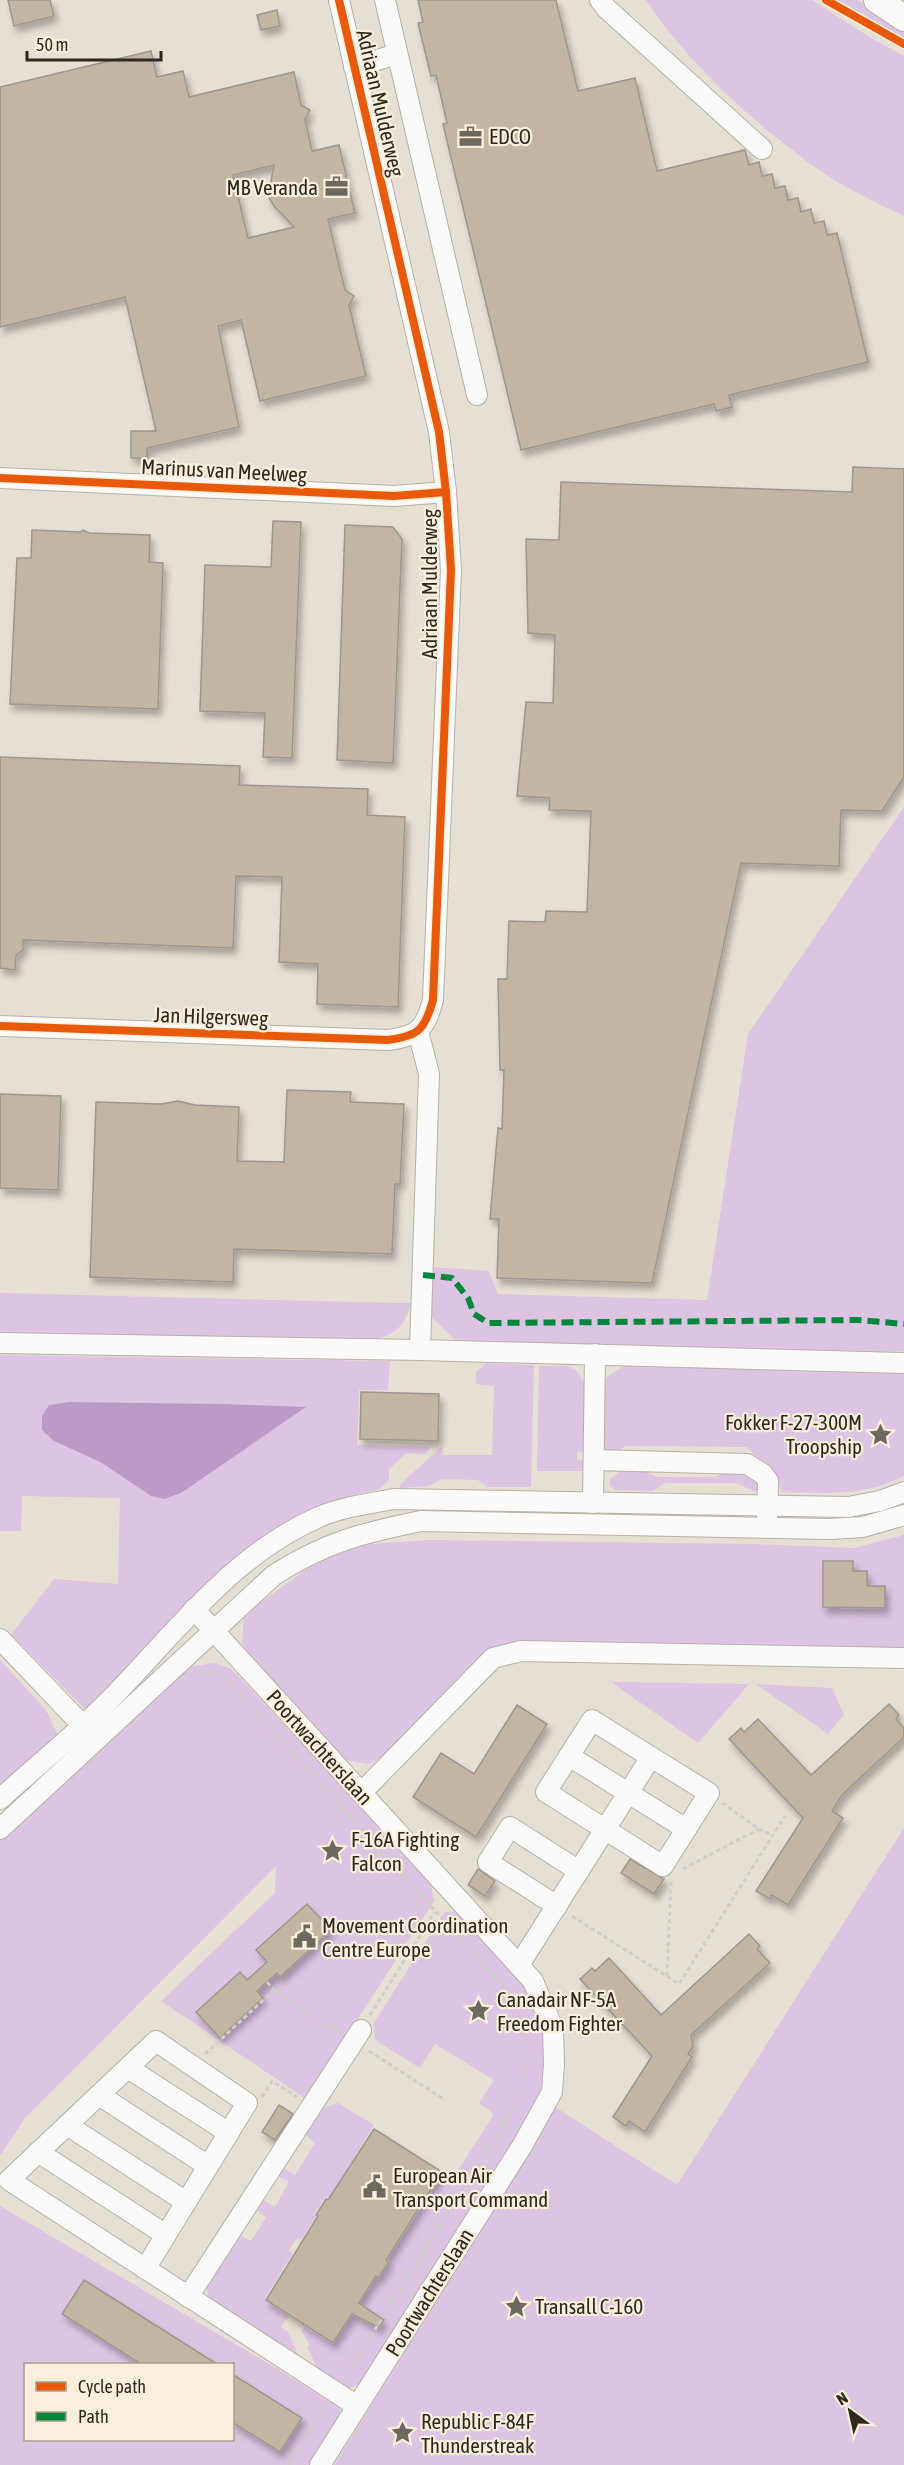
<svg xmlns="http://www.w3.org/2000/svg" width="904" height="2465" viewBox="0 0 904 2465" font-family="'Asap Condensed',sans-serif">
  <defs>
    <filter id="shadow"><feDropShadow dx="3.5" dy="6" stdDeviation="3" flood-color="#0004"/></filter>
  </defs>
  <rect width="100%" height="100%" fill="#e6dfd4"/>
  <g fill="#ddc4e3" fill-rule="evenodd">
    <path d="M646 0H812L871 38 904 56V216C875 202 845 188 819 170 756 125 689 65 646 0Z"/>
    <polygon points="838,0 858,0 904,26 904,38"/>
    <polygon points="904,807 904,1351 463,1347 430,1316 432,1267 489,1271 498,1294 707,1300 748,1034"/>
    <path d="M0 1293 397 1303H411C406 1325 394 1336 372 1340L0 1334Z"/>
    <path d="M0 1355 390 1361 388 1390H359L357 1445 430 1447 426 1454 406 1453 389 1469V1480L378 1490 357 1494 329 1504 283 1528 239 1555 201 1589 87 1711 11 1635 54 1579 118 1584 120 1498 22 1496 21 1531H0ZM68 1402 226 1404 305 1408 181 1492 164 1499 151 1496 102 1463 54 1441 49 1405Z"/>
    <polygon points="486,1363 534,1365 531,1487 487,1487 478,1480 443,1479 428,1486 400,1488 400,1485 442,1446 443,1455 492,1455 494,1386 476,1384 476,1372"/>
    <polygon points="539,1366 567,1366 577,1371 586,1385 587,1452 577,1452 577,1460 584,1461 585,1471 537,1471"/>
    <path d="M624 1366 904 1370V1476C866 1497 823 1493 781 1492L777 1476 746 1447 626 1446 615 1453H599L600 1390 608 1376Z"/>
    <path d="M623 1469H642L656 1477H716C730 1469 745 1471 757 1480L759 1486 755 1492 737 1483H665L653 1491 616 1490 610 1486V1479Z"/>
    <polygon points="904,1535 904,1648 511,1644 498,1647 487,1654 387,1755 369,1764 346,1760 253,1659 242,1643 244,1617 257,1605 311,1566 359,1545 428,1540 754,1544 854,1548"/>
    <polygon points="0,1660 46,1710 59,1738 0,1787"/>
    <polygon points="214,1663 232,1669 430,1880 434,1901 306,2099 161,2001 275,1893 276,1866 25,2118 0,2156 0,1838 189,1667"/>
    <polygon points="611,1682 749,1684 698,1743"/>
    <polygon points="756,1684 832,1688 844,1715 828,1734"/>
    <polygon points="904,1828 904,2465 334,2465 469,2248 541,2126 550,2104 677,2185"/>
    <path d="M461 1911C504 1959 552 1998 545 2069 544 2084 537 2099 532 2113L361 2383 348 2389 317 2368 307 2346 310 2345 302 2331 304 2327 333 2344 352 2315 356 2317 363 2306 360 2303 376 2277 379 2278 390 2261 388 2259 445 2172 454 2177 494 2114 479 2103 494 2080 435 2044 420 2068 376 2041 373 2024 445 1912Z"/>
    <polygon points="338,2103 374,2125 329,2199 325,2197 314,2215 316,2217 302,2239 297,2239 289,2250 292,2254 264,2300 289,2316 281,2327 288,2332 300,2359 210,2302 206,2287 240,2235 251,2241 266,2218 256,2209 262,2199 275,2207 289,2182 277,2176 283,2167 295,2175 315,2143 304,2133 319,2109"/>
    <path d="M0 2206 281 2371 330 2402 333 2398 339 2403 341 2415 309 2465H0ZM26 2364H232V2440H26Z"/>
  </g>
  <polygon fill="#bb9ac8" points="68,1402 226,1404 306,1407 181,1493 164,1499 151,1496 102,1463 54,1441 42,1430 42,1416 49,1405"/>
  <g fill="#c2b6a2" stroke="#9c978f" stroke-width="1.5" fill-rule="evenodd" filter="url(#shadow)">
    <polygon points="8,0 50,0 54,16 14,26"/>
    <polygon points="418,0 556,0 578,91 635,78 657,171 745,150 749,165 759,162 762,176 772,174 775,188 785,186 788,200 798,198 801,212 811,209 814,223 824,221 827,235 837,233 868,362 729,395 732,407 716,411 714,404 521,450 443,124 447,123 436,75 431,76 418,23 423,22"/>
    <polygon points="277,10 280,26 261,30 257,15"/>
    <path d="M151 51 157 77 183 71 189 97 294 72 301 105 310 110 305 119 312 151 339 145 349 188 355 213 328 219 345 290 354 296 349 305 366 376 260 401 241 320 218 326 239 427 147 448V458H131V431H156L125 297 0 327V87ZM274 165 269 191V198L274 206 294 227 248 238 233 175Z"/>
    <polygon points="853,467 904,469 904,777 882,811 841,810 839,866 741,863 652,1283 497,1278 499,1219 490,1219 498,1128 502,1129 504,1070 500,1070 498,979 507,979 509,921 545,922 546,911 587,912 591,811 549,810 550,798 517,796 526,702 553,703 555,635 528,633 526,539 559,540 561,482 852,492"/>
    <polygon points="273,521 301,522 292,758 263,757 265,713 200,711 205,565 271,567"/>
    <polygon points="345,525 393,527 402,539 393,763 337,760"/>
    <polygon points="32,530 80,532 83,530 89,533 150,535 149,562 163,563 158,709 10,704 17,558 31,558"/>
    <polygon points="0,757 240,766 239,785 368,789 367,815 405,817 398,1007 317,1004 318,964 279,962 282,877 236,876 233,948 23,940 23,950 16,955 15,970 0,968"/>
    <polygon points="287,1090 351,1092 350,1102 404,1104 400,1184 395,1184 392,1254 234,1249 233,1282 90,1277 96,1102 161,1104 178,1101 195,1105 239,1107 237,1161 284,1162"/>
    <polygon points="0,1094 61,1096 58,1190 0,1188"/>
    <polygon points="361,1392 439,1394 438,1441 360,1439"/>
    <polygon points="823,1561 853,1561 853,1571 867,1571 867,1586 885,1586 885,1608 823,1607"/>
    <polygon points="889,1704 899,1715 896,1719 904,1728 904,1737 842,1795 832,1811 843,1818 788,1905 772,1895 770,1899 756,1891 803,1818 729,1739 741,1728 744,1732 758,1719 811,1775"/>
    <polygon points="517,1705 547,1724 476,1837 413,1797 441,1753 474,1774"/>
    <polygon points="630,1859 664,1879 654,1894 621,1873"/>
    <polygon points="478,1869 495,1881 485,1896 468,1885"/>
    <polygon points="307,1904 331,1930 280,1977 277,1973 257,1991 263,1998 220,2038 196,2012 240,1972 247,1980 267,1962 256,1950"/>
    <polygon points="749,1934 760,1946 757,1949 770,1963 691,2035 693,2046 688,2054 692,2057 645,2132 629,2121 626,2126 613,2117 652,2056 580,1979 592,1968 595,1971 609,1958 661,2015"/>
    <polygon points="279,2105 293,2114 275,2140 262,2132"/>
    <polygon points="374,2129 442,2172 386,2260 389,2262 378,2278 376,2276 359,2303 384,2320 379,2328 352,2314 333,2343 266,2300 318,2216 316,2215 326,2199 328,2200"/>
    <polygon points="84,2280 217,2364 141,2364 62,2314"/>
    <polygon points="232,2374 302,2418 280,2452 232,2422"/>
  </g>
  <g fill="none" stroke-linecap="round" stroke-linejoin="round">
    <defs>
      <g id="minor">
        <polyline points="385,0 477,395"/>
        <polyline points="600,0 606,8 762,149"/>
        <polyline points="354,67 397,54"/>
        <polyline points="0,478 394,496 446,492"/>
        <path d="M0 1026 388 1040C419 1036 425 1029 433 1000L451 570 446 492 439 432 339 0"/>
        <polyline points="418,1031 429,1074 420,1350"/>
        <polyline points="0,1343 420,1350 904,1363"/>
        <polyline points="594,1460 747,1464 763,1474 768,1481 767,1517"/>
        <polyline points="593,1503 595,1354"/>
        <polyline points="194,1609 533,1981 553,2028 554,2064 552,2092 522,2146 320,2465"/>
        <polyline points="0,1639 89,1732"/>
        <polyline points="651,1757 592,1720 569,1756 686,1829"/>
        <polyline points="361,1793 493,1658 521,1651 904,1658"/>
        <path d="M0 1799C41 1762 86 1726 124 1685 183 1623 238 1552 319 1517 342 1507 368 1504 394 1499L848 1507 880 1501 904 1492"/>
        <path d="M0 1829 274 1575C326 1542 362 1533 421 1521L830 1529 863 1527 904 1515"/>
        <polyline points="557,1906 488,1862 510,1827 579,1871"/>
        <path d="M519 1965C563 1896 607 1827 651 1757L709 1793 663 1866 546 1792 569 1756"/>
        <polyline points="128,2068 229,2133"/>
        <polyline points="99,2095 208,2166"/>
        <polyline points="67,2125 186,2202"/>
        <polyline points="38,2152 166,2235"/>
        <polyline points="145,2269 247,2103 156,2041 9,2180 357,2406"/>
        <polyline points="188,2297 361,2030"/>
      </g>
      <polyline id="major" points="877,0 904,18"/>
    </defs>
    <use href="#minor" stroke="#b6b0a8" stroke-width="22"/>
    <use href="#major" stroke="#b6b0a8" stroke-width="28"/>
    <g stroke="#cfcdca" stroke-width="3" stroke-dasharray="4.5 3" stroke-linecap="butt">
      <polyline points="197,1672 213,1671 222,1675 502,1985 518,2009 527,2043 524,2088 506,2122 345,2377"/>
      <polyline points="45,1714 47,1721 45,1734"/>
      <polyline points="722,1803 759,1829 772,1835"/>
      <polyline points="683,1869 759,1829"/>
      <polyline points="572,1916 679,1984 785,1816"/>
      <polyline points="667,1976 671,1882"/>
      <polyline points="267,1982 274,1990 338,2031"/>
      <polyline points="370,2015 435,1912"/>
      <polyline points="369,2051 445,2100"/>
      <polyline points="205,2054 274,1990"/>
      <polyline points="262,2097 272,2081 297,2097"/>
      <polyline points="289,2465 327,2406"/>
    </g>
    <use href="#minor" stroke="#fbfaf9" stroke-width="20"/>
    <use href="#major" stroke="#fbfaf9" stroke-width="26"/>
    <polyline stroke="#00873e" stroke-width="6" stroke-dasharray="12 6" stroke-linecap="butt" points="423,1275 452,1278 468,1298 474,1314 488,1323 859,1320 904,1324"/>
    <defs>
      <g id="cycleway">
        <polyline points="826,0 904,44"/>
        <polyline points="0,478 394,496 446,492"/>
        <path d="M0 1026 388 1040C419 1036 425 1029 433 1000L451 570 446 492 439 432 339 0"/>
      </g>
    </defs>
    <use href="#cycleway" stroke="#faefda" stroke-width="11"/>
    <use href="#cycleway" stroke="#e8590c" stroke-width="8"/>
  </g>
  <defs>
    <symbol id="office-bare" viewBox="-9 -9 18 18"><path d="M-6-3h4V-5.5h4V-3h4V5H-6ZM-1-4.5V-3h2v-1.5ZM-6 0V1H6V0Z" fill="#6e6960" stroke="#faefda" stroke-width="2.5" paint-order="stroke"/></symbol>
    <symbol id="sight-bare" viewBox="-9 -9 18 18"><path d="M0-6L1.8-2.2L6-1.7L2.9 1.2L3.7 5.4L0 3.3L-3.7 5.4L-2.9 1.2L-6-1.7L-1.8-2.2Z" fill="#6e6960" stroke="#faefda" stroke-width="2.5" paint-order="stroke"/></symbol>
    <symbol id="civic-bare" viewBox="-9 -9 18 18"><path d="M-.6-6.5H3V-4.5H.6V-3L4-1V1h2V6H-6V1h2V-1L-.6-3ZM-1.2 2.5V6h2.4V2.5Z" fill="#6e6960" stroke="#faefda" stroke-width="2.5" paint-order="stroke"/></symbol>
  </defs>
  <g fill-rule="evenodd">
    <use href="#office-bare" x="454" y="120" width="33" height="33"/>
    <use href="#office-bare" x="320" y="170" width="33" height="33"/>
    <use href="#sight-bare" x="864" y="1418" width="33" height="33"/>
    <use href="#sight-bare" x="316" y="1834" width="33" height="33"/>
    <use href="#civic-bare" x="288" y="1920" width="33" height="33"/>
    <use href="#sight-bare" x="462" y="1994" width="33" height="33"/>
    <use href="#civic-bare" x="358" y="2170" width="33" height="33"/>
    <use href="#sight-bare" x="500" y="2290" width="33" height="33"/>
    <use href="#sight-bare" x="386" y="2416" width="33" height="33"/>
  </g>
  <g text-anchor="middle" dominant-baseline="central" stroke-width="4.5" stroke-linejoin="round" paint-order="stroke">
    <g font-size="21" fill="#2d2921" stroke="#faefda">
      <text transform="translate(381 103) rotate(77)">Adriaan Mulderweg</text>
      <text transform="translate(224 470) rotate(3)">Marinus van Meelweg</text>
      <text transform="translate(429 584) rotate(-90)">Adriaan Mulderweg</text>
      <text transform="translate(211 1016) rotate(2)">Jan Hilgersweg</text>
      <text transform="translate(320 1747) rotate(48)">Poortwachterslaan</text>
      <text transform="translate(429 2292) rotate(-58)">Poortwachterslaan</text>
    </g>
    <g font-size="21" fill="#2d2921" stroke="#faefda" text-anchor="start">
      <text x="489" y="136">EDCO</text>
      <text x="318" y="187" text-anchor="end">MB Veranda</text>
      <text x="862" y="1422" text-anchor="end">Fokker F-27-300M<tspan x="862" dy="24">Troopship</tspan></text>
      <text x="351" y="1839">F-16A Fighting<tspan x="351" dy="24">Falcon</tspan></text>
      <text x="322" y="1925">Movement Coordination<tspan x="322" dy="24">Centre Europe</tspan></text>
      <text x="497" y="1999">Canadair NF-5A<tspan x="497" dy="24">Freedom Fighter</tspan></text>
      <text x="393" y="2175">European Air<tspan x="393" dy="24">Transport Command</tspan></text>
      <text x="535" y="2306">Transall C-160</text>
      <text x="421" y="2421">Republic F-84F<tspan x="421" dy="24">Thunderstreak</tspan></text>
    </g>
  </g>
  <rect x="24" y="2363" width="210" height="78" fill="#faefda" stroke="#a8a090" stroke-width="1.5"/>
  <rect x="36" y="2382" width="30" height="9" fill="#e8590c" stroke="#a8a090" stroke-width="1.5"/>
  <text x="78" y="2393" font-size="18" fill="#2d2921">Cycle path</text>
  <rect x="36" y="2412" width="30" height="9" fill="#00873e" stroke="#a8a090" stroke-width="1.5"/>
  <text x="78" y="2423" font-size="18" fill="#2d2921">Path</text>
  <g transform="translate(850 2411) rotate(327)" stroke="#faefda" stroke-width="4.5" paint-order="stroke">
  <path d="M0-4.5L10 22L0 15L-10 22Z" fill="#2d2921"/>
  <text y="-9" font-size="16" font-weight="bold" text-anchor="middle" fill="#2d2921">N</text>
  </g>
  <path d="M27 51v9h134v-9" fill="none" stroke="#2d2921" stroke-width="3"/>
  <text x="36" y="51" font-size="18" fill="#2d2921" stroke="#faefda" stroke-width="4.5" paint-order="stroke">50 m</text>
</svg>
